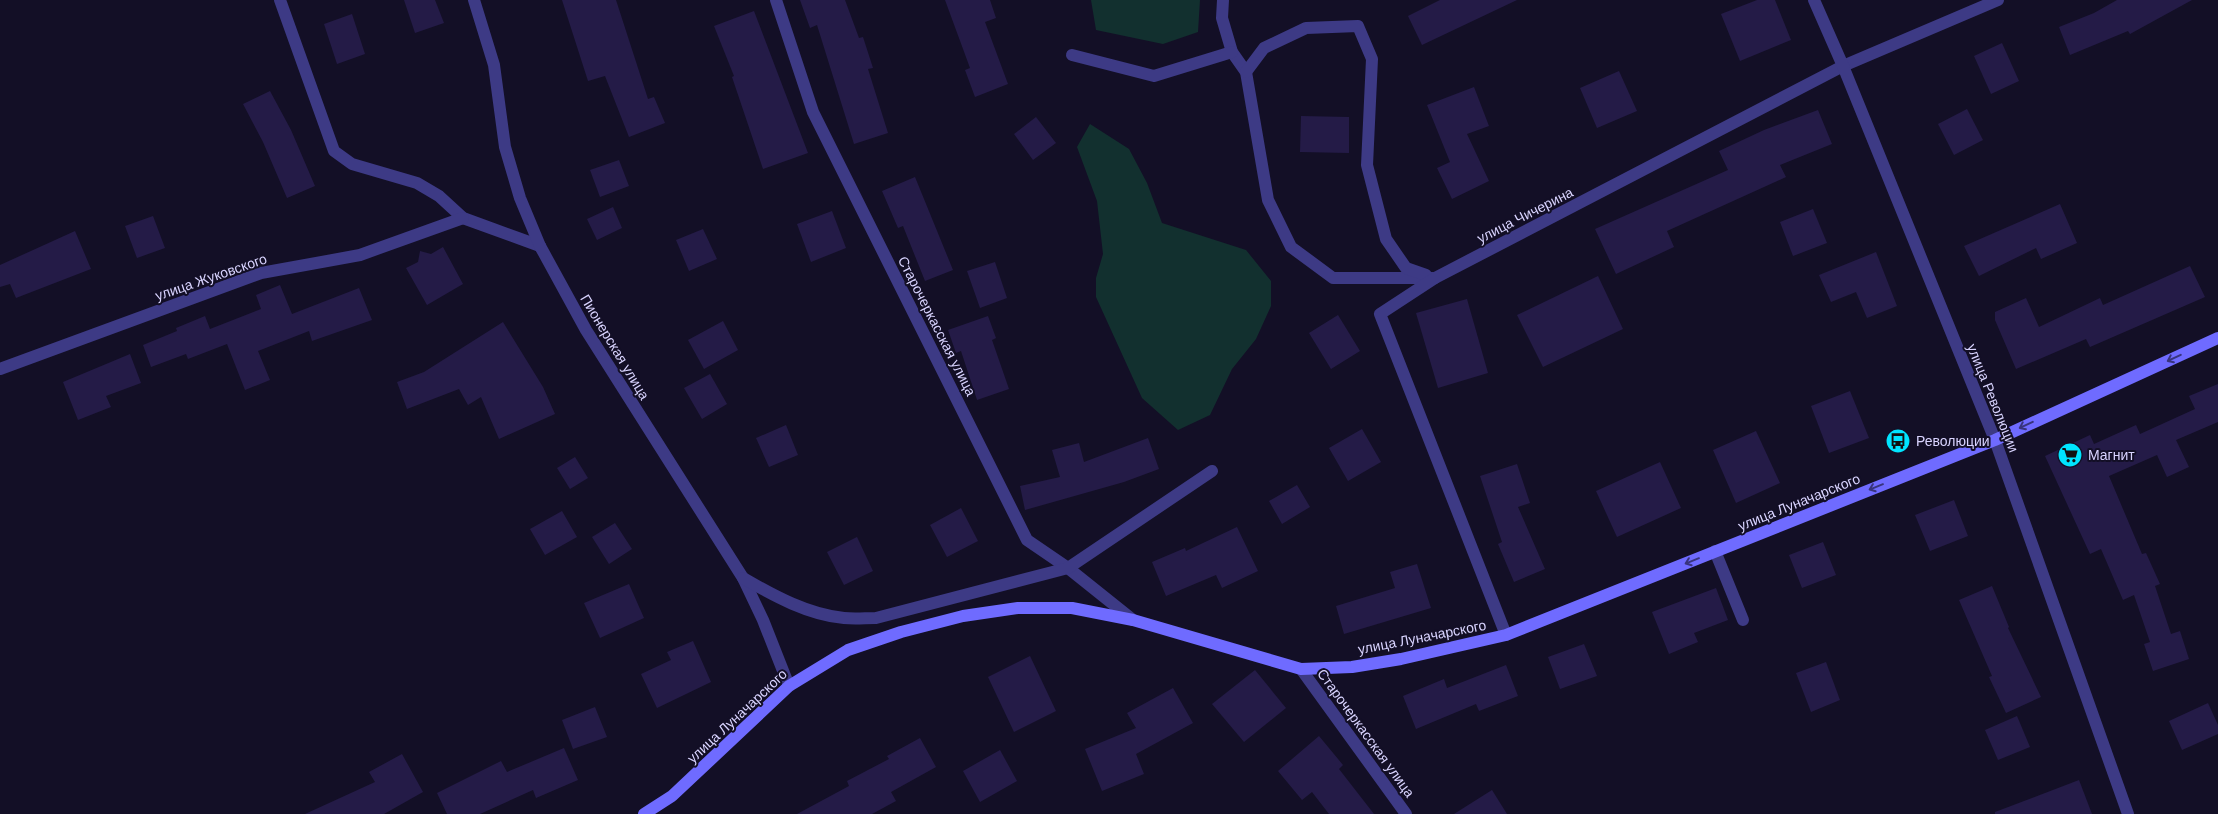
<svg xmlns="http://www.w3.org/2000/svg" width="2218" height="814" viewBox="0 0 2218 814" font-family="'DM Sans',sans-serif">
  <rect width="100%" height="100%" fill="#130f26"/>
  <g fill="#12302f">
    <polygon points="1091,0 1200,0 1198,32 1163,44 1096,30"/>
    <polygon points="1090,124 1129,149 1147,183 1162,223 1246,250 1271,281 1271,306 1256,339 1232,369 1210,415 1178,430 1142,398 1096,297 1096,278 1103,254 1097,201 1077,147"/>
  </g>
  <g fill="#241b47">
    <polygon points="404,0 435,0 444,23 415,33"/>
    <polygon points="562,0 616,0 648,99 654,97 665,123 629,137 605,76 588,81"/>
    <polygon points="800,0 845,0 859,38 863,37 873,68 868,69 888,133 854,144 817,25 810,28"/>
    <polygon points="945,0 990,0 996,18 985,22 1008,84 975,97 965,70 970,68"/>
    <polygon points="1440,0 1517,0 1422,45 1408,16"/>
    <polygon points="1757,0 1775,0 1791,40 1740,61 1721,14"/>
    <polygon points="2117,0 2192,0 2130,34 2128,31 2070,55 2059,27 2094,13"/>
    <polygon points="754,11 808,153 763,169 732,77 734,76 714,26"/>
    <polygon points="352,14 365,54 337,64 324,24"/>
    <polygon points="2002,43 2019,81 1991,94 1974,56"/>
    <polygon points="1619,71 1637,111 1597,128 1580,88"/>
    <polygon points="1474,87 1489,126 1467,134 1489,181 1452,199 1437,168 1450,162 1427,105"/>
    <polygon points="270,91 291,130 315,186 287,198 263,142 243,104"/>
    <polygon points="1967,109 1983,140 1954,155 1938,124"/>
    <polygon points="1818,110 1832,144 1780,165 1786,177 1667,231 1674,247 1616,274 1595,229 1728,170 1719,151 1764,130"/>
    <polygon points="1301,116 1349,117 1349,153 1300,152"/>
    <polygon points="1036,117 1056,143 1033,160 1014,134"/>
    <polygon points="619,160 629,186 600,197 590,170"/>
    <polygon points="915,177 953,270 925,281 903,226 898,228 882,191"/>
    <polygon points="2060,204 2077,243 2041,259 2036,248 1979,276 1964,246"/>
    <polygon points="613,207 622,228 597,240 587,219"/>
    <polygon points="1813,209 1827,243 1793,256 1780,222"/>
    <polygon points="832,211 846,248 811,262 797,224"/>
    <polygon points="153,216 165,248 137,258 125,226"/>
    <polygon points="703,229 717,259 689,271 676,240"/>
    <polygon points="75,231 91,269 16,298 10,284 0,287 0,265"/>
    <polygon points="443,247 463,284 427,305 406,268 418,262 420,251 431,254"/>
    <polygon points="1876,252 1897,306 1867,318 1856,292 1831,302 1819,275"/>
    <polygon points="995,262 1007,298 980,308 967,271"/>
    <polygon points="2190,266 2205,297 2090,347 2086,339 2016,369 1995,320 1995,312 2026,298 2039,327 2100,298 2103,305"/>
    <polygon points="1598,276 1623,329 1543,367 1517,315"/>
    <polygon points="280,285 292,314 359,288 372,320 312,341 309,331 258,351 270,380 245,390 227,344 188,359 186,354 151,367 143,345 177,331 176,328 205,316 210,329 261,309 256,295"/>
    <polygon points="1467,299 1488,373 1438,388 1416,313"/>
    <polygon points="1338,315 1360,351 1331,369 1309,333"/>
    <polygon points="988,316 996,338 992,340 1009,389 977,400 961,351 956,353 948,330"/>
    <polygon points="723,321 738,350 704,369 688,340"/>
    <polygon points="503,322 543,387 555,414 499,439 481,397 468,405 459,389 407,409 397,382 424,372"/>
    <polygon points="130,354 141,383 106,396 111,407 78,420 63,382"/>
    <polygon points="710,374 727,404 702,419 684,388"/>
    <polygon points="2218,384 2218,422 2176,440 2189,467 2167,477 2157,455 2109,476 2142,554 2146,553 2160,584 2155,586 2171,634 2180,631 2189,659 2153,671 2144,644 2150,642 2134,595 2123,600 2101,549 2090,554 2045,456 2090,435 2094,444 2136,425 2140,434 2195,409 2189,396"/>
    <polygon points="1850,391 1869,438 1829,453 1811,406"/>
    <polygon points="786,425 798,455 769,467 756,438"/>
    <polygon points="1362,429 1381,462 1348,481 1329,448"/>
    <polygon points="1756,431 1780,483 1736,503 1713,450"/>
    <polygon points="1148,438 1159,469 1124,482 1025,510 1020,486 1060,477 1052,450 1079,443 1084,462"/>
    <polygon points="575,457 588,478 570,489 557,468"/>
    <polygon points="1660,462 1681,508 1617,537 1596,491"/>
    <polygon points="1517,464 1530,503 1518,507 1545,569 1514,582 1498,544 1502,542 1480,476"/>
    <polygon points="1297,485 1310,507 1282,524 1269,501"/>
    <polygon points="1954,500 1968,536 1930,551 1915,515"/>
    <polygon points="961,508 978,541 947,557 930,525"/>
    <polygon points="562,511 577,537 545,555 530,529"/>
    <polygon points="615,523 632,549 609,564 592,537"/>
    <polygon points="1237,527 1258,571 1222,588 1216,575 1166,596 1152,562 1185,548 1186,551"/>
    <polygon points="857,537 873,571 844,585 827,552"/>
    <polygon points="1823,542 1836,575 1802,588 1789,555"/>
    <polygon points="1417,564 1431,608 1344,634 1336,606 1395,588 1390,572"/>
    <polygon points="629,584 644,618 600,638 584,603"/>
    <polygon points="1992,586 2009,627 2008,628 2041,697 2006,713 1989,677 1992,676 1959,600"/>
    <polygon points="1716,588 1728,620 1694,633 1698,642 1669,654 1652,612"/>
    <polygon points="693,641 711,682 657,708 641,674 671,660 667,652"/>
    <polygon points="1584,644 1597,676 1560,689 1548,657"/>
    <polygon points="1030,656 1056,711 1014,732 988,677"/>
    <polygon points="1826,662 1840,700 1811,712 1796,673"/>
    <polygon points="1506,665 1518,696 1479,711 1476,704 1416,729 1403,696 1444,679 1447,688"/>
    <polygon points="1255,670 1286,708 1244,742 1212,704"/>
    <polygon points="1173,688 1193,723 1136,754 1144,774 1102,791 1085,749 1136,728 1127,713"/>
    <polygon points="2208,703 2218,725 2218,734 2182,750 2169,721"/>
    <polygon points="595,707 607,737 573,749 562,720"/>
    <polygon points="2017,716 2030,747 1998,760 1985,730"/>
    <polygon points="1319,736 1343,765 1339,769 1374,814 1329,814 1312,792 1302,800 1278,771"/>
    <polygon points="920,738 936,767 891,792 896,801 872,814 797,814 849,786 847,781 889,759 887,756"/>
    <polygon points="564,748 578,780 536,798 533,790 480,814 447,814 437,793 501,761 507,772"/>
    <polygon points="1000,750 1017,781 980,802 963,771"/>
    <polygon points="402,754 423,792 384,814 305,814 375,782 369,772"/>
    <polygon points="2079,780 2092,814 1995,814 1995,812"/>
    <polygon points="1492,790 1507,814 1454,814"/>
  </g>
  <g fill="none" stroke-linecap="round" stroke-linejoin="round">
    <g stroke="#3d3a85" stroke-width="12">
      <polyline points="280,0 334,151 352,164 417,183 439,196 463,218 540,246"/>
      <polyline points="474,0 494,65 505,147 520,198 540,246 586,330 743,578 763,620 789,686"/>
      <polyline points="776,0 813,112 1027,540 1068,568 1133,620"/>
      <polyline points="1223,0 1222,18 1232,52 1246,72 1268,200 1291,247 1333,278 1435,278"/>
      <polyline points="1072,55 1154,76 1232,52"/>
      <polyline points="1246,72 1264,48 1306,28 1358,26 1372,59 1367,165 1386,239 1406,268 1426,275"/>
      <polyline points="0,369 261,273 360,255 463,218"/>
      <polyline points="1715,551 1743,620"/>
      <path d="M743 578C774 596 809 615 844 618 855 619 865 618 876 618L1068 568 1212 471"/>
      <polyline points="1506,635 1380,314 1435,278 1843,66 1998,0"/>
      <polyline points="1301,669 1406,814"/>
    </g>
    <polyline stroke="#3d3a85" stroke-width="12" points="1814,0 1843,66 1995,440 2128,814"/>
    <polyline stroke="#6f6bff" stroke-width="12" points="644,814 672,796 789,686 848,650 901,632 963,616 1018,608 1072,608 1133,620 1301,669 1352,667 1401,659 1506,635 1995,440 2218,338"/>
  </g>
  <defs><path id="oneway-shaft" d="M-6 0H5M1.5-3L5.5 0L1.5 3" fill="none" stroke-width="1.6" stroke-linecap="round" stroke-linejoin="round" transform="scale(1.25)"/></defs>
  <g stroke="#38347d">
    <use href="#oneway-shaft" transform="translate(2174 358) rotate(155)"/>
    <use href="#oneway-shaft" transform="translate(2026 425) rotate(155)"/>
    <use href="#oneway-shaft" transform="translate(1876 487) rotate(158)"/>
    <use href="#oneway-shaft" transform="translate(1692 561) rotate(158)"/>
  </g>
  <defs>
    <symbol id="bus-disc" viewBox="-11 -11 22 22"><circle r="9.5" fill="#00e5ff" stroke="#130f26"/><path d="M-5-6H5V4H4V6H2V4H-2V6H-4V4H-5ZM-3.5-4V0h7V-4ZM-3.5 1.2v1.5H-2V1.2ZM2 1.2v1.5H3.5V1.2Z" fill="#111"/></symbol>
    <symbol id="supermarket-disc" viewBox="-11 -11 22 22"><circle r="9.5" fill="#00e5ff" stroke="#130f26"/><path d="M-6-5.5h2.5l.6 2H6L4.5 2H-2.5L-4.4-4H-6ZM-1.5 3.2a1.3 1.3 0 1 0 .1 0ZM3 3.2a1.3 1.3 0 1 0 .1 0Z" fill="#111"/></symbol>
  </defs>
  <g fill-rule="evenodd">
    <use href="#bus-disc" x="1884" y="427" width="28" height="28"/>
    <use href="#supermarket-disc" x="2056" y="441" width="28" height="28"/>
  </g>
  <g text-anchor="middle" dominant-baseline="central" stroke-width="4" stroke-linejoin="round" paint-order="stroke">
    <g font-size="14" fill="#d9d4ff" stroke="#130f26">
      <text transform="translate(1525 215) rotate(-27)">улица Чичерина</text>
      <text transform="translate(211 277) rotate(-19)">улица Жуковского</text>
      <text transform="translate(937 326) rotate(63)">Старочеркасская улица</text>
      <text transform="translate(615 347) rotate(59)">Пионерская улица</text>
      <text transform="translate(1993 398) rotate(68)">улица Революции</text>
      <text transform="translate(1799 502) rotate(-22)">улица Луначарского</text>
      <text transform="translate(1422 637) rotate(-11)">улица Луначарского</text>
      <text transform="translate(737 716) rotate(-43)">улица Луначарского</text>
      <text transform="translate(1366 733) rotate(54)">Старочеркасская улица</text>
    </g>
    <g font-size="14" fill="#d9d4ff" stroke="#130f26" text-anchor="start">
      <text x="1916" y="441">Революции</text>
      <text x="2088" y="455">Магнит</text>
    </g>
  </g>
</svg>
